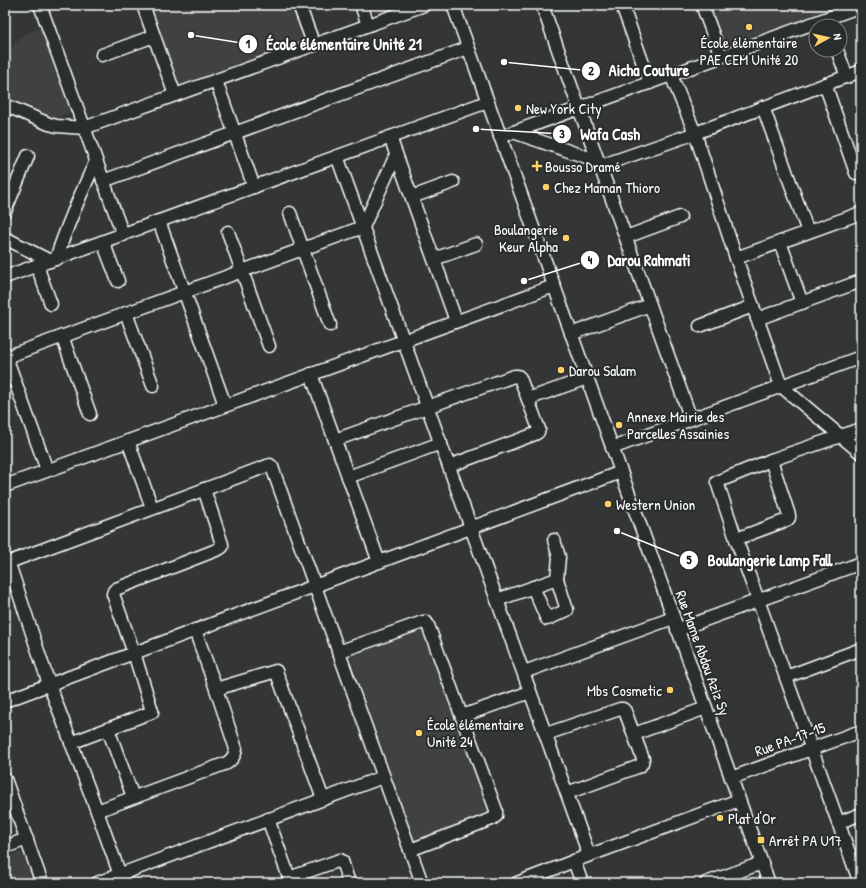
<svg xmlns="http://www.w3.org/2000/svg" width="866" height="888" viewBox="0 0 866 888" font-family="'Patrick Hand',sans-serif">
  <rect width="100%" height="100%" fill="#333536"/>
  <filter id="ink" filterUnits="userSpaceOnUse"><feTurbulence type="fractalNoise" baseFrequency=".025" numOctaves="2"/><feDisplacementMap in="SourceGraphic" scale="8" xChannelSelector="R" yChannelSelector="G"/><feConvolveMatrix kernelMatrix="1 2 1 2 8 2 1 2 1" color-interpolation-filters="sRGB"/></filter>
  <g filter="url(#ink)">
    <g fill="#404243">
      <polygon points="148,5 295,5 310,44 240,64 177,87"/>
      <polygon points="707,5 841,5 723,50"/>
      <polygon points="42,28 70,113 52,119 5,98 5,54 24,34"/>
      <polygon points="424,626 491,812 414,843 349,654"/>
      <polygon points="22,852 33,883 5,883 5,858"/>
    </g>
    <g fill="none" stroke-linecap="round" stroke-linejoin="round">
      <defs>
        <g id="minor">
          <polyline points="40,5 123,235"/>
          <polyline points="143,5 175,95"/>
          <polyline points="299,5 314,45"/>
          <polyline points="361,5 368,25"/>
          <polyline points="453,5 769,883"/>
          <polyline points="542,5 691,419"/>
          <polyline points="622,5 650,83"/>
          <polyline points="702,5 721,56"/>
          <polyline points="837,50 847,77"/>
          <polyline points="102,55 154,36"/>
          <polyline points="671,75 695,133 736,258 781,386 861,453"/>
          <polyline points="216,81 254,187"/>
          <polyline points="825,84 856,173"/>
          <polyline points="5,105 49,124 57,126 84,128 424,5"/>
          <polyline points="763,107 808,232"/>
          <polyline points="513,132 598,161"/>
          <polyline points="390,137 456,321"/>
          <polyline points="500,137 861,6"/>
          <polyline points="337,156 589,855"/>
          <polyline points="600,166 690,135 861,71"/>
          <polyline points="103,181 468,48"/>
          <polyline points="412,197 453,182"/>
          <polyline points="5,211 28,156"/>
          <polyline points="290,213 330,325"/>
          <polyline points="159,221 225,405"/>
          <polyline points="228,232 269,346"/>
          <polyline points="626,237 680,217"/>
          <polyline points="5,238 50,261"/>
          <polyline points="103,242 118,281"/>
          <polyline points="780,242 802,303"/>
          <polyline points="736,258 861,213"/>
          <path d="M56 259C67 225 81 193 96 161"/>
          <polyline points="434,259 476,244"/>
          <polyline points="37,266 51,304"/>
          <polyline points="5,277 487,102"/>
          <polyline points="126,313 153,386"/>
          <polyline points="757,319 861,281"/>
          <polyline points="700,326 753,306"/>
          <polyline points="571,334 650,305"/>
          <polyline points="62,336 90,414"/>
          <polyline points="5,354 47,470"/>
          <polyline points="6,357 363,227 396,155"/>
          <polyline points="311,374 379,562"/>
          <polyline points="528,399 587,378"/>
          <polyline points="335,440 514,376 518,376 520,378 539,429 538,432 535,434 449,466"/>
          <polyline points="128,441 152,508"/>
          <polyline points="612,448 861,357"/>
          <polyline points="348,477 441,443"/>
          <polyline points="5,486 554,286"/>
          <polyline points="736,539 787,520 789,518 789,515 771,460"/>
          <polyline points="533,587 546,617 547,619 550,618 567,610 557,579 559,557 554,540"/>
          <polyline points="497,600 557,579"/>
          <polyline points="677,630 861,563"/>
          <polyline points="338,652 423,622 426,622 428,625 496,810 496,816 492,819 410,850"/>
          <polyline points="524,672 673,618"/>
          <polyline points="786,677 861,649"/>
          <polyline points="216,689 276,671 323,799"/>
          <polyline points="5,701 621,472"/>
          <polyline points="462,716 530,692"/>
          <polyline points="108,729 133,797"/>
          <polyline points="546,734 620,709 623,709 625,711 643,759 642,763 640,766 567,793"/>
          <polyline points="634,734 706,708"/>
          <polyline points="71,743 152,712 152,711 134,653 113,594 114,591 116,589 219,549 222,547 222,544 204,489"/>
          <polyline points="731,778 861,731"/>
          <polyline points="5,779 42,883"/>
          <path d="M97 811 227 763C232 759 235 756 236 749L216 689 195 630"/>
          <polyline points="268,819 291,883"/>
          <polyline points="838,823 861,814"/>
          <polyline points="5,847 27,839"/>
          <polyline points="574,861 582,883"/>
          <polyline points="120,875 97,811 49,684 10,567 10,564 12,561 267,466 270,465 272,467 422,883"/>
          <polyline points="289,878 340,860 342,861 349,883"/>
          <polyline points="97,883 383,777"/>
          <polyline points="517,883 574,861 739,800"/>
          <polyline points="706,883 762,863"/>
          <polyline points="860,883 736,539 717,482 719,481 771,460 861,429"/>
        </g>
      </defs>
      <use href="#minor" stroke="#fff" stroke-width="15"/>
      <use href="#minor" stroke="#2a2d2e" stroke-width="12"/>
    </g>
  </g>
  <g fill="#ffd166" stroke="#2a2d2e" stroke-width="1.5">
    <circle cx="749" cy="27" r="4"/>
    <circle cx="518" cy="108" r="4"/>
    <path d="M535 160h4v4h4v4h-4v4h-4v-4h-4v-4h4z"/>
    <circle cx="546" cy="187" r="4"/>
    <circle cx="566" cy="238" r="4"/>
    <circle cx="561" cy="370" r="4"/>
    <circle cx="619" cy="425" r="4"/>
    <circle cx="608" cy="504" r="4"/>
    <circle cx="670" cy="690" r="4"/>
    <circle cx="419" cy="733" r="4"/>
    <circle cx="720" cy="818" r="4"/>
    <rect x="757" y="836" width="8" height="8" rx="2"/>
  </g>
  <g text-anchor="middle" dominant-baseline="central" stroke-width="4" stroke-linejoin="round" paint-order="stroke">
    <g font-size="15" fill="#fff" stroke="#2a2d2e" text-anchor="start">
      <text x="749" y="42" text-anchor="middle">École élémentaire<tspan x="749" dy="17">PAE CEM Unité 20</tspan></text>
      <text x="526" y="108">New York City</text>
      <text x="545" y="166">Bousso Dramé</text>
      <text x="554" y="187">Chez Maman Thioro</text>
      <text x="558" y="229" text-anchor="end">Boulangerie<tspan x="558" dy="17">Keur Alpha</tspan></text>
      <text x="569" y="370">Darou Salam</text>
      <text x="627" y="416">Annexe Mairie des<tspan x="627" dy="17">Parcelles Assainies</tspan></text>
      <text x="616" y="504">Western Union</text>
      <text x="662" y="690" text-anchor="end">Mbs Cosmetic</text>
      <text x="427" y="724">École élémentaire<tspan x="427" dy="17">Unité 24</tspan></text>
      <text x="728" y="818">Plat d'Or</text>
      <text x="769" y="840">Arrêt PA U17</text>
    </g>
    <g font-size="15" fill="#fff" stroke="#2a2d2e">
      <text transform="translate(703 653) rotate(70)">Rue Mame Abdou Aziz Sy</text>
      <text transform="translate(790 739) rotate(-20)">Rue PA-17-15</text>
    </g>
  </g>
  <path fill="none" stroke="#fff" stroke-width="1.5" d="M191 35L248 44M504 62L591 71M476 129L562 134M524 281L590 260M617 531L689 560"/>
  <g fill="#fff" stroke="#2a2d2e" stroke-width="1.5">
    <circle cx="191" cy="35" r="4"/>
    <circle cx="504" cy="62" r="4"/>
    <circle cx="476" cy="129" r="4"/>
    <circle cx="524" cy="281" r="4"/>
    <circle cx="617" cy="531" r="4"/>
    <circle cx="248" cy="44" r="10"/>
    <circle cx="591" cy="71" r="10"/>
    <circle cx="562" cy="134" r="10"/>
    <circle cx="590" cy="260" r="10"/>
    <circle cx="689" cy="560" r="10"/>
  </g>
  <g font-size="12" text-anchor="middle" font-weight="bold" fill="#111">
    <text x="248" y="48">1</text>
    <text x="591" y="75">2</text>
    <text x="562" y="138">3</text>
    <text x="590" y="264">4</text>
    <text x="689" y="564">5</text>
  </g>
  <g font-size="16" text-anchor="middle" font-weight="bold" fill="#fff" stroke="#2a2d2e" stroke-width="4" stroke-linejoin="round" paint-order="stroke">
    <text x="344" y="50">École élémentaire Unité 21</text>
    <text x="649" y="76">Aicha Couture</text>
    <text x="610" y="140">Wafa Cash</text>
    <text x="649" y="266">Darou Rahmati</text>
    <text x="770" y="566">Boulangerie Lamp Fall</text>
  </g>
  <rect width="866" height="888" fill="none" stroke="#2a2d2e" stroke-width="20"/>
  <rect x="10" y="10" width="846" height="868" fill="none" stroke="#fff" stroke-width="1.5" filter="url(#ink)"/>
  <g transform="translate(828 38) rotate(82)"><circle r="19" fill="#2a2d2e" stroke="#7f8182"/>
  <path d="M0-3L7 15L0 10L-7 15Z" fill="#ffd166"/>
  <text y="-6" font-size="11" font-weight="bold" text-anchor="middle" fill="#ffffff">N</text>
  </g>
</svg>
